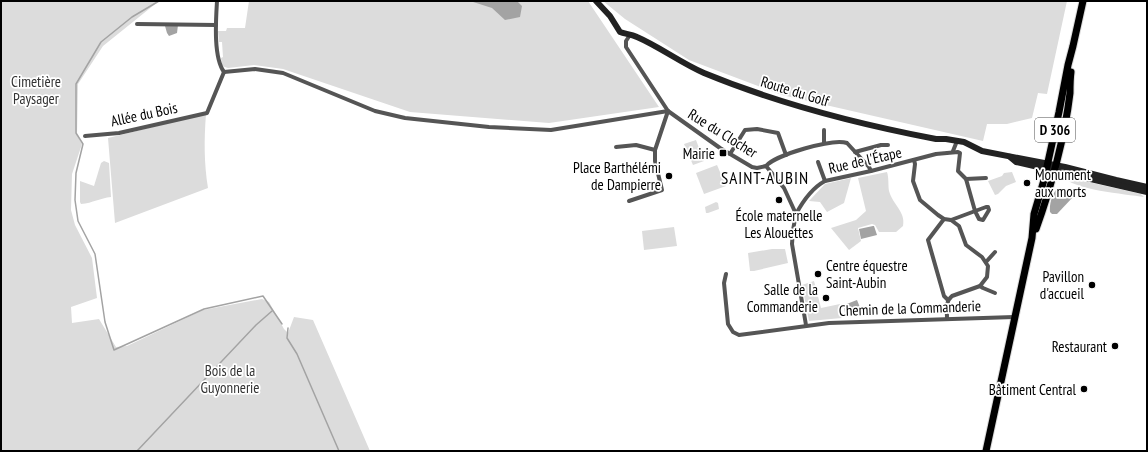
<svg xmlns="http://www.w3.org/2000/svg" width="1148" height="452" viewBox="0 0 1148 452" font-family="'PT Sans Narrow',sans-serif">
  <rect width="100%" height="100%" fill="#fff"/>
  <g fill="#dcdcdc">
    <polygon points="1,1 159,1 103,46 78,84 77,135 82,144 72,174 71,210 75,225 92,258 97,298 71,307 72,323 99,319 116,347 127,346 203,310 262,299 269,302 284,329 288,333 294,317 313,320 370,451 1,451"/>
    <polygon points="249,1 588,1 659,107 549,123 410,112 283,69 254,65 228,68 222,66 221,58 223,57 222,42 219,42 218,31 226,31 227,28 245,28"/>
    <polygon points="603,1 1067,1 1047,94 1038,93 1032,118 1007,124 987,124 983,141 782,95 689,60 625,19"/>
    <path d="M206 114C204 140 204 163 208 188L115 223 108 138Z"/>
    <polygon points="696,140 704,161 693,165 684,144"/>
    <path d="M104 161 109 163 111 197C100 198 93 203 81 204L80 202V181L94 186 101 163Z"/>
    <polygon points="717,165 726,186 704,194 696,173"/>
    <path d="M887 172C889 178 888 185 889 191 893 205 906 212 903 226L896 232H879L875 225 872 224 858 228 861 241 849 250 831 228 856 220 866 211 858 178Z"/>
    <polygon points="1012,172 1016,182 1006,186 998,194 995,195 988,181 1002,176 1004,173"/>
    <path d="M1062 176 1141 194 1144 197C1125 194 1073 190 1062 176Z"/>
    <polygon points="851,178 844,203 827,212 820,202 809,201 825,184"/>
    <polygon points="716,202 718,203 719,209 708,213 706,213 705,207"/>
    <polygon points="674,227 677,246 644,250 642,231"/>
    <polygon points="772,249 785,249 788,263 754,271 750,271 748,253"/>
    <polygon points="814,281 821,308 840,304 842,318 809,321 802,285"/>
  </g>
  <g fill="#a3a3a3">
    <polygon points="470,1 517,1 522,6 520,17 505,20 492,8"/>
    <polygon points="178,25 177,33 169,36 167,33 165,26"/>
    <path d="M1056 190 1073 197 1057 214H1052L1050 212C1049 205 1052 195 1056 190Z"/>
    <polygon points="873,226 874,226 877,235 861,239 859,229"/>
    <path d="M857 300 861 310C859 316 853 315 847 317L845 313 844 305Z"/>
  </g>
  <g fill="none" stroke-linecap="round" stroke-linejoin="round">
    <g stroke="#a3a3a3" stroke-width="1.5">
      <polyline points="159,1 132,17 101,42 76,84 76,133 83,144 76,173 75,200 78,221 95,254 105,322 114,350 204,309 263,296 282,324"/>
      <polyline points="288,328 287,338 297,354 339,451"/>
      <polyline points="137,451 256,325 272,311"/>
    </g>
    <defs>
      <g id="primary">
        <path d="M1036 229C1051 188 1065 136 1070 93 1070 86 1070 79 1071 72"/>
        <polyline points="986,451 1032,238 1034,214 1044,180 1059,112 1068,65 1073,46 1083,1"/>
      </g>
    </defs>
    <use href="#primary" stroke="#dbdbdb" stroke-width="9"/>
    <g stroke="#555" stroke-width="4">
      <path d="M217 1C216 19 213 57 224 72"/>
      <polyline points="137,24 216,25"/>
      <polyline points="630,35 626,41 626,47 668,111 720,148 752,167 757,168 766,166 784,188 796,214 793,230 792,244 806,325"/>
      <polyline points="224,72 255,69 283,73 375,111 405,118 489,127 551,130 668,111"/>
      <polyline points="85,136 119,133 207,113 224,72"/>
      <polyline points="824,143 824,130"/>
      <polyline points="616,147 636,145 655,150"/>
      <polyline points="953,151 957,141"/>
      <polyline points="855,152 881,145 888,145"/>
      <polyline points="730,154 745,130 757,129 778,133 786,155"/>
      <path d="M914 160 915 164 913 181 920 200 938 215 944 219 951 220 959 226 966 245 982 257 988 266 987 277 980 286 952 296C945 302 947 310 947 318"/>
      <polyline points="818,162 825,181"/>
      <path d="M766 166C775 155 833 138 847 143L869 167 871 171"/>
      <polyline points="966,179 986,178"/>
      <polyline points="629,201 662,190 655,161 655,150 668,111"/>
      <path d="M796 214C803 201 812 188 825 181L871 171 936 154 958 152 960 153 958 171 966 179 975 211 979 219 983 220 989 210 988 207H986L951 220"/>
      <polyline points="944,219 928,240 944,296 948,300"/>
      <polyline points="986,262 995,252"/>
      <polyline points="726,274 724,283 728,324 733,332 739,335 829,323 1014,317"/>
      <polyline points="980,286 983,288 995,293"/>
    </g>
    <g stroke="#222" stroke-width="6">
      <path d="M596 1 610 16 620 32C625 34 631 34 637 37 660 47 681 63 704 73 779 104 857 124 936 139H946L964 142 982 151 1065 167 1116 180 1147 187"/>
      <polyline points="1010,157 1016,162 1147,192"/>
    </g>
    <use href="#primary" stroke="#000" stroke-width="7"/>
  </g>
  <g fill="#000" stroke="#fff" stroke-width="1.5">
    <rect x="719" y="149" width="8" height="8" rx="2"/>
    <circle cx="669" cy="176" r="4"/>
    <circle cx="1027" cy="183" r="4"/>
    <circle cx="779" cy="200" r="4"/>
    <circle cx="818" cy="274" r="4"/>
    <circle cx="1092" cy="285" r="4"/>
    <circle cx="826" cy="298" r="4"/>
    <circle cx="1115" cy="346" r="4"/>
    <circle cx="1084" cy="389" r="4"/>
  </g>
  <g text-anchor="middle" dominant-baseline="central" stroke-width="3.5" stroke-linejoin="round" paint-order="stroke">
    <rect fill="#fff" stroke="#4c4c4c" stroke-width="1" x="1035" y="118" width="40" height="24" rx="3"/>
    <g font-size="14" font-weight="bold" fill="#000">
      <text x="1055" y="130">D 306</text>
    </g>
    <g font-size="15" fill="#333" stroke="#fff">
      <text x="36" y="81">Cimetière<tspan x="36" dy="17">Paysager</tspan></text>
      <text x="230" y="370">Bois de la<tspan x="230" dy="17">Guyonnerie</tspan></text>
    </g>
    <g font-size="15" fill="#000" stroke="#fff">
      <text transform="translate(795 91) rotate(17)">Route du Golf</text>
      <text transform="translate(144 114) rotate(-12)">Allée du Bois</text>
      <text transform="translate(723 133) rotate(32)">Rue du Clocher</text>
      <text transform="translate(865 160) rotate(-13)">Rue de l'Étape</text>
      <text transform="translate(910 308) rotate(-2)">Chemin de la Commanderie</text>
    </g>
    <g font-size="15" fill="#000" stroke="#fff" text-anchor="end">
      <text x="715" y="153">Mairie</text>
      <text x="661" y="167">Place Barthélémi<tspan x="661" dy="17">de Dampierre</tspan></text>
      <text x="1035" y="174" text-anchor="start">Monument<tspan x="1035" dy="17">aux morts</tspan></text>
      <text x="779" y="215" text-anchor="middle">École maternelle<tspan x="779" dy="17">Les Alouettes</tspan></text>
      <text x="826" y="265" text-anchor="start">Centre équestre<tspan x="826" dy="17">Saint-Aubin</tspan></text>
      <text x="1084" y="276">Pavillon<tspan x="1084" dy="17">d'accueil</tspan></text>
      <text x="818" y="289">Salle de la<tspan x="818" dy="17">Commanderie</tspan></text>
      <text x="1107" y="346">Restaurant</text>
      <text x="1076" y="389">Bâtiment Central</text>
    </g>
    <g font-size="17" letter-spacing="1" fill="#000" stroke="#fff">
      <text x="765" y="178">SAINT-AUBIN</text>
    </g>
  </g>
  <rect width="1148" height="452" fill="none" stroke="#000000" stroke-width="4"/>
</svg>
